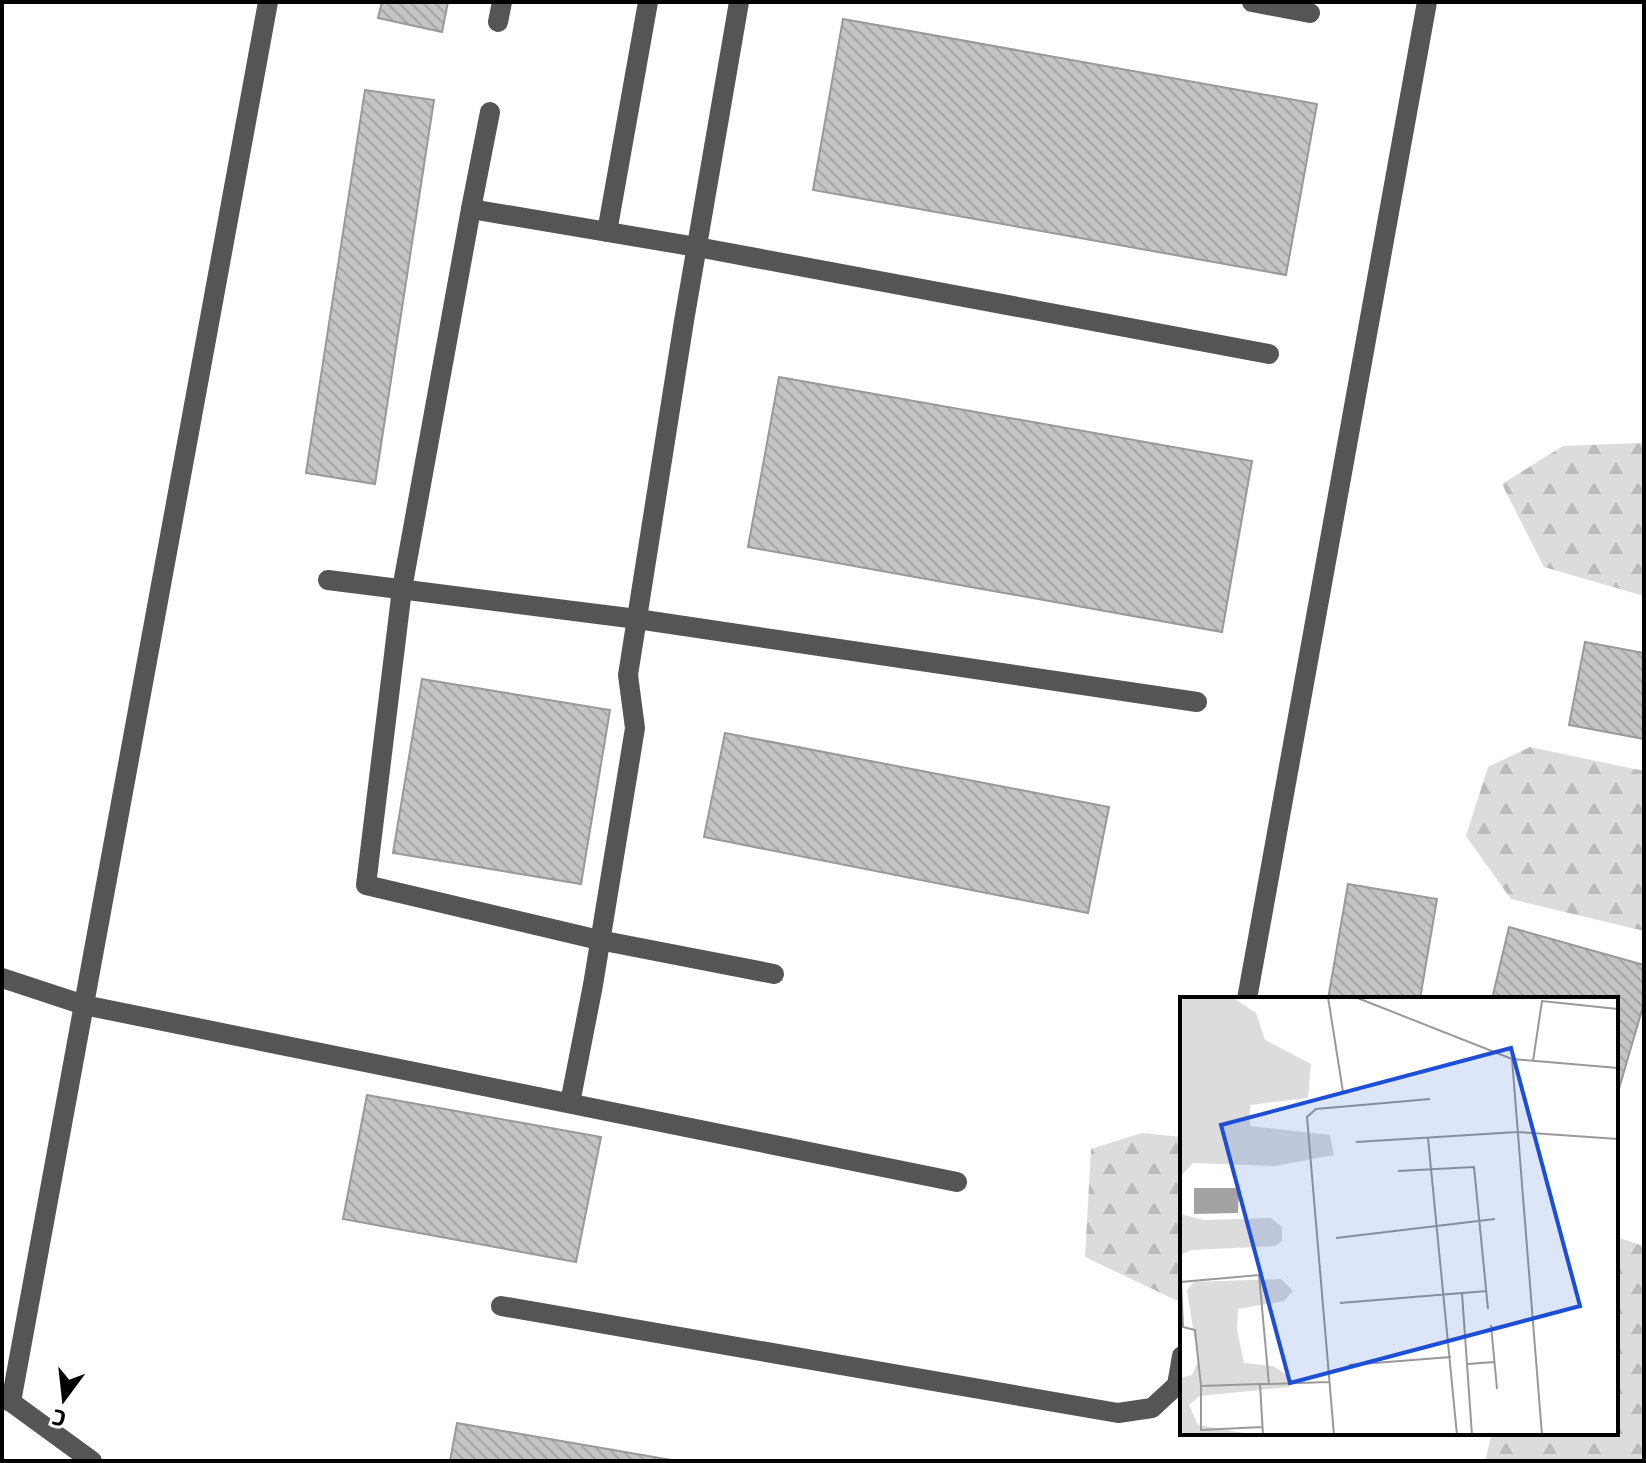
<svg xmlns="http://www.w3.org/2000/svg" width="1646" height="1463" viewBox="0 0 1646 1463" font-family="'Exo 2',sans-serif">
  <defs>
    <pattern id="forest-firs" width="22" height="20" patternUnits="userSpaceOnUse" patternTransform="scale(2)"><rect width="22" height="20" fill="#dcdcdc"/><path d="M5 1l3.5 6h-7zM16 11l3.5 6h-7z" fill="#bbb"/></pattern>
    <pattern id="building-back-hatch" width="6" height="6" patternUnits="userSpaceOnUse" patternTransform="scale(2)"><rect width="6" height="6" fill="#c4c4c4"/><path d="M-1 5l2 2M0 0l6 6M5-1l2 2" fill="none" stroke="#a7a7a7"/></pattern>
  </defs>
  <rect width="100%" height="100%" fill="#fff"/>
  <g fill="url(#forest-firs)">
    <polygon points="1644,443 1644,596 1544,567 1502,484 1563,446"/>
    <polygon points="1530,747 1644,771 1644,931 1511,899 1466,836 1488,767"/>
    <polygon points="1142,1133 1182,1137 1182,1303 1085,1257 1091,1149"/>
    <polygon points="1616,1237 1644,1246 1644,1461 1485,1461 1492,1433 1616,1433"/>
  </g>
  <g fill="url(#building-back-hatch)" stroke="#999" stroke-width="2">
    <polygon points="382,2 448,2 442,32 378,18"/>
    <polygon points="843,19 1317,104 1286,275 813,190"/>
    <polygon points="365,90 434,100 375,484 306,473"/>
    <polygon points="779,377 1252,461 1222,632 748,547"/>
    <polygon points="1585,642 1644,653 1644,739 1569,725"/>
    <polygon points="422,679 610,710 581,884 393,853"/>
    <polygon points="725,733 1109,807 1088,913 704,837"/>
    <polygon points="1348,884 1437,899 1420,999 1328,999"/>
    <polygon points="1509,927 1644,965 1644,1003 1616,1099 1616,999 1492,999"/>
    <polygon points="367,1095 601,1137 576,1262 343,1219"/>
    <polygon points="457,1423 677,1461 450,1461"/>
  </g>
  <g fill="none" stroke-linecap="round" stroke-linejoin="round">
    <g stroke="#555" stroke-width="20">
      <polyline points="1252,2 1310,13"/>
      <polyline points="498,22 502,2"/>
      <polyline points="490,112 471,209 402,589 366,885 599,940 774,974"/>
      <polyline points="471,209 697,247 1269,354"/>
      <polyline points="607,232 648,2"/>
      <polyline points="328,580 637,619 1197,702"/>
      <polyline points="2,978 84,1005 957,1182"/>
      <polyline points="1247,999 1427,2"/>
      <polyline points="570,1103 593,985 635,728 628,675 684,321 739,2"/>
      <polyline points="501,1306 1118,1413 1152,1408 1177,1385 1182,1356"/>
      <polyline points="2,1398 11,1402 92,1461"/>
      <polyline points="11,1402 268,2"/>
    </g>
  </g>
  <g transform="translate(1180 997)">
    <rect width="438" height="438" fill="#fff"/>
    <path d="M0 0H52L76 16 85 43 131 67 128 101 70 108V129L150 138 154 158 95 169 13 166 0 180ZM0 217 24 223 91 221 102 230V244L95 249 12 253 0 258ZM101 282 113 294 104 304 58 312 57 333 64 366 93 369 110 380 109 390 20 399 9 408 18 428 75 438H0V381L12 378 18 364 7 293 14 285Z" fill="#dcdcdc"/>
    <path d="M14 191H59L58 216 14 217Z" fill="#a3a3a3"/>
    <path fill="none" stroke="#999" stroke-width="2" d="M148 0 163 95M175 0 332 62 438 71M332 62 362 438M353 64 362 4 438 12M248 141 277 438M176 145 338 135 438 142M218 174 294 170 308 312M156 241 315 222M282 296 292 438M160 306 307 294M311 328 317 392M288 367 314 365M169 368 271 360M80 387 83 438M89 387 79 278 1 285 3 330 15 333 21 389 80 387H89L149 385M21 389V433L82 430M154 438 127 120 136 112 250 102"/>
    <path fill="#1d4ed8" fill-opacity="0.15" stroke="#1d4ed8" stroke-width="4" d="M331 51 400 309 110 386 41 128Z"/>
    <rect width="438" height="438" fill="none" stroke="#000" stroke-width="4"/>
  </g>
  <rect width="1646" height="1463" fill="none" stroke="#000000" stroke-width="8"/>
  <g transform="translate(64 1399) rotate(195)" stroke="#ffffff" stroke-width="6" paint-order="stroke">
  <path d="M0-6L14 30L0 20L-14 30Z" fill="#000000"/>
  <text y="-12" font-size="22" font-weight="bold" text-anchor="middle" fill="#000000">С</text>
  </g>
</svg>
